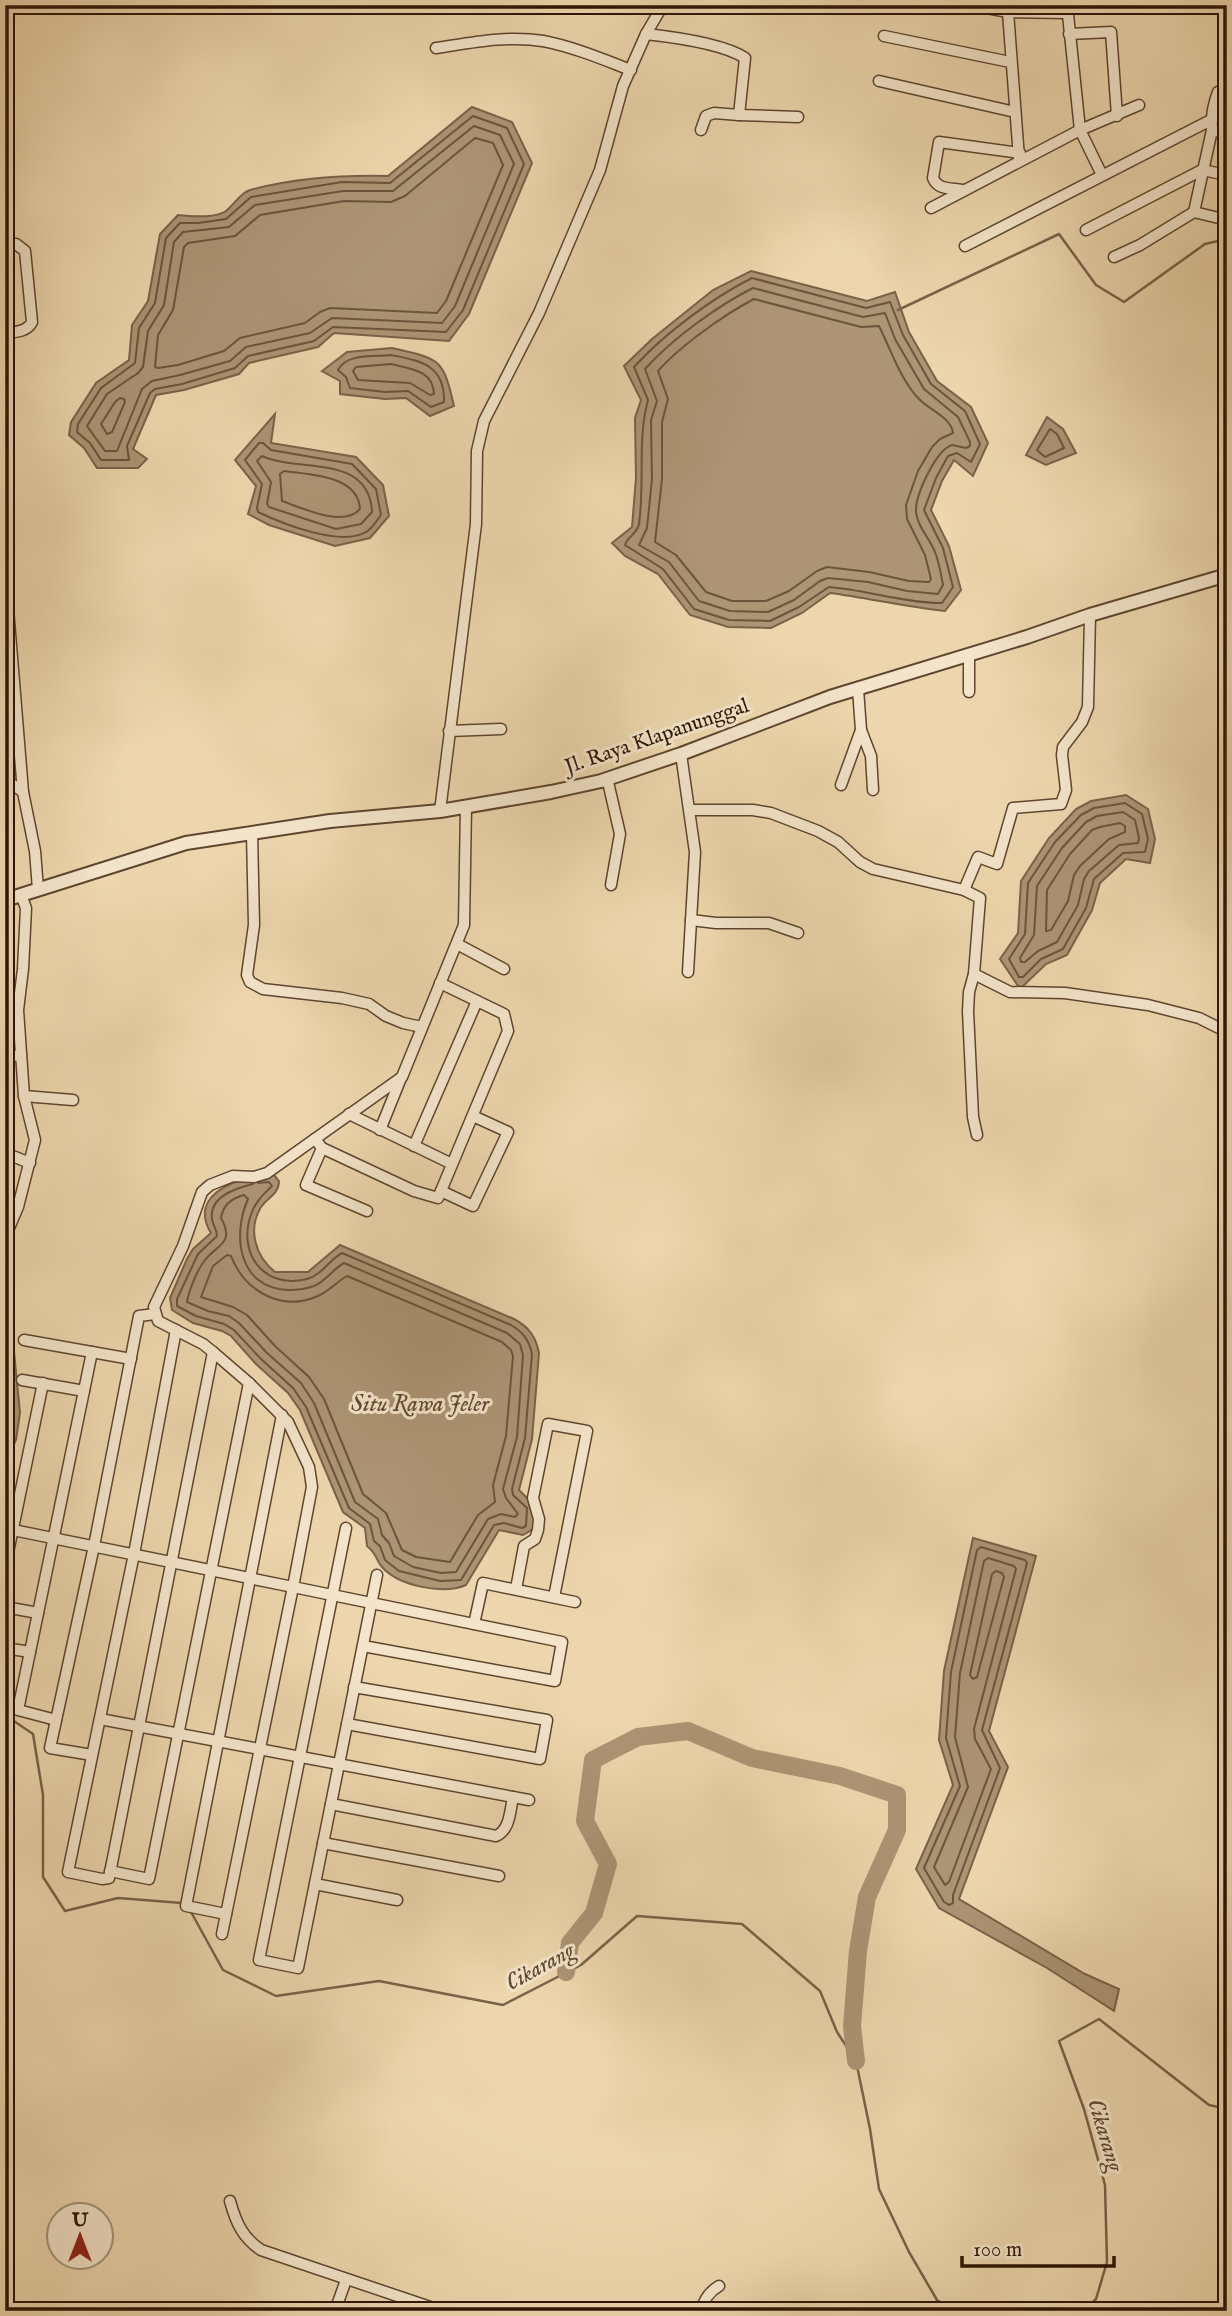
<svg xmlns="http://www.w3.org/2000/svg" width="1232" height="2316" viewBox="0 0 1232 2316" font-family="'IM FELL English',serif">
  <rect width="100%" height="100%" fill="#edd6ad"/>
  <filter id="stains"><feTurbulence type="fractalNoise" baseFrequency=".00286" numOctaves="4"/><feColorMatrix values="0 0 0 0 .2 0 0 0 0 .09 0 0 0 0 .02 0 0 0 .5 -.17"/></filter>
  <radialGradient id="worn" r=".72"><stop offset=".6" stop-color="#630" stop-opacity="0"/><stop offset="1" stop-color="#630" stop-opacity=".3"/></radialGradient>
  <g fill="#ac9474" stroke="#7a6148" stroke-width="2">
    <path d="M472 107 512 122 532 163 469 314 449 341 334 333 318 347 249 363 239 374 184 390 156 395 133 449 147 459 138 468H97L84 448 69 435 71 422 96 383 129 360 132 325 148 301 160 234 178 215C192 216 214 219 226 211 234 205 240 193 250 190 295 178 342 175 388 176Z"/>
    <path d="M751 271 867 301 895 292 909 332 937 381 971 407 988 443 973 476 954 460 942 481 931 510 949 546 961 590 945 611C906 607 868 598 830 593L802 613 771 628 728 627 690 615 658 574 625 556 612 543 632 527 636 478 635 418 641 400 624 366 652 339 713 290Z"/>
    <path d="M392 348C439 359 443 357 454 406L430 416 406 398 385 399 340 394V381L322 371 347 352Z"/>
    <polygon points="275,414 271,443 356,457 383,485 389,516 370,538 335,546 269,525 248,514 256,486 235,460"/>
    <polygon points="1047,417 1063,429 1076,453 1046,465 1026,455"/>
    <polygon points="1126,795 1148,809 1155,839 1150,863 1126,859 1100,883 1092,910 1067,955 1046,964 1020,989 1000,959 1018,933 1021,881 1049,838 1076,809 1091,801"/>
    <path d="M274 1175 279 1181C279 1194 268 1197 261 1207 247 1230 256 1257 275 1272H308L340 1245 514 1319C529 1327 536 1337 539 1353L532 1439 519 1490 533 1504 535 1522 533 1529 523 1535 499 1530 466 1585C443 1595 399 1586 382 1567 375 1559 378 1555 367 1546L365 1528 343 1512 300 1410 288 1393 256 1364 231 1336 222 1331 193 1323 172 1310 170 1298 187 1259 193 1249 211 1233C186 1192 244 1175 274 1175Z"/>
    <polygon points="5,1296 9,1300 20,1413 16,1440 5,1463"/>
    <polygon points="973,1538 1036,1556 989,1731 1008,1767 959,1899 1085,1974 1119,1989 1114,2011 1047,1968 939,1908 916,1869 953,1785 939,1740 944,1671"/>
  </g>
  <g fill="none" stroke-linecap="round" stroke-linejoin="round">
    <g stroke="#6d543c" stroke-width="2">
      <polygon points="473,116 507,128 524,164 463,310 446,332 333,327 314,341 248,356 235,368 182,384 155,389 150,393 127,446 129,460 101,460 90,443 77,432 78,424 101,388 135,363 139,328 155,303 166,238 180,223 198,223 226,219 251,197 342,182 390,183"/>
      <polygon points="474,126 500,135 514,164 455,306 442,323 332,318 310,333 246,347 230,361 180,375 152,381 142,389 117,451 105,451 87,426 107,394 138,373 143,367 148,331 164,305 174,242 183,232 229,227 255,205 343,191 393,191"/>
      <polygon points="475,138 493,143 503,165 446,301 437,313 330,308 320,312 305,323 240,338 224,351 178,365 158,368 155,367 158,335 173,310 184,247 188,243 235,236 260,215 344,201 391,202 405,196"/>
      <path d="M752 278 866 308 890 302 903 335 931 384 965 411 980 444 971 462 957 453 948 456 936 478 924 510 943 548 953 587 942 603C904 603 867 590 829 587L799 607 770 621 729 620 694 609 663 569 625 545C627 537 637 534 639 524 645 483 637 440 648 400L634 367C664 334 712 298 752 278Z"/>
      <path d="M753 288 863 317 885 313 895 339 924 389 958 417 970 442V446L966 448 952 445C936 450 915 495 916 512 917 526 930 539 935 552 939 562 941 574 943 585L938 594 907 591 868 582 828 578 820 581 794 600 768 612 730 611 699 601 669 562 639 545 647 528 652 479 651 420 657 401 645 369C672 339 717 306 753 288Z"/>
      <path d="M754 299 861 327 879 326C890 348 901 381 919 399 929 410 951 417 953 433L940 439 932 447 918 471 906 505 907 519 925 555 931 579 929 582 909 581 869 572 827 567 817 571 789 591 766 601H732L706 592 676 555 655 542 662 479V422L668 399 658 371C680 346 725 314 754 299Z"/>
      <path d="M391 355C421 361 445 365 444 402L431 407 408 391 385 392 350 388 346 377 338 370C347 353 373 357 391 355Z"/>
      <path d="M391 364C411 369 433 370 434 394L430 395 410 383 358 380 353 371 356 367Z"/>
      <polygon points="120,398 124,399 125,402 112,432 107,434 101,424 115,402"/>
      <polygon points="1050,429 1057,434 1064,448 1045,457 1037,450"/>
      <path d="M259 443H263L271 450 352 464 376 489 381 515C377 520 372 529 366 532 341 547 283 524 258 512L257 508 262 484 245 460Z"/>
      <path d="M262 456C299 473 369 453 372 512L361 524 336 529 269 507 267 504 271 482 257 461Z"/>
      <path d="M284 471C310 475 358 475 360 509 344 528 302 508 282 501L280 474Z"/>
      <polygon points="1125,803 1142,814 1148,839 1145,852 1123,853 1094,879 1086,908 1063,949 1041,959 1023,977 1019,977 1009,959 1025,934 1028,883 1055,842 1081,815 1094,808"/>
      <polygon points="1123,812 1135,820 1139,838 1138,843 1119,845 1089,871 1084,879 1078,905 1057,942 1038,951 1025,962 1021,962 1020,958 1034,935 1037,886 1062,848 1086,822 1097,816"/>
      <polygon points="1120,823 1125,826 1125,832 1109,839 1080,866 1074,875 1068,901 1051,930 1046,931 1047,890 1070,854 1092,830 1100,827"/>
      <path d="M253 1184C237 1188 209 1196 212 1219 213 1226 217 1229 217 1236L198 1254 177 1299V1306L196 1316 224 1324 234 1330 261 1359 293 1388 306 1407 349 1508 370 1524 374 1541 380 1546 385 1560 399 1571 440 1581 461 1580 494 1525 504 1523 522 1528 526 1526 527 1508 513 1495 512 1489 525 1438 532 1354C529 1340 523 1332 511 1325L342 1253C329 1260 322 1275 307 1279 263 1290 236 1252 252 1212 256 1201 264 1194 272 1186L269 1182 258 1183"/>
      <path d="M244 1195 248 1199C232 1235 238 1288 288 1290 296 1290 306 1289 314 1286 326 1281 333 1269 344 1263L507 1333 520 1344 523 1355 517 1437 503 1489 506 1498 518 1514 515 1517 501 1514 488 1519 456 1572 441 1573 413 1567 394 1556 389 1543 382 1535 378 1519 355 1502 314 1403 301 1383 267 1353 239 1323 229 1316 208 1311 187 1302C189 1290 197 1270 205 1260 218 1244 235 1243 221 1218 223 1205 232 1198 244 1195Z"/>
      <path d="M227 1255 231 1256C245 1292 283 1313 320 1295 330 1290 338 1281 347 1276L502 1342 511 1350 513 1356 506 1436 493 1485 495 1502 478 1515 450 1562 416 1557 402 1550 386 1513 363 1494 324 1399 309 1377 275 1346 247 1315 233 1307 201 1297 213 1266Z"/>
      <path d="M5 1335C8 1367 20 1418 5 1447"/>
      <polygon points="981,1547 1025,1560 1027,1563 982,1730 1000,1768 953,1895 953,1903 949,1905 944,1902 924,1868 960,1786 946,1738 951,1672 977,1550"/>
      <polygon points="988,1558 1014,1566 1016,1569 974,1729 975,1739 991,1769 949,1882 945,1885 934,1867 968,1787 955,1737 960,1673 984,1561"/>
      <polygon points="996,1571 1002,1573 1004,1577 977,1677 973,1679 970,1675 992,1574"/>
    </g>
    <g stroke="#7a6148" stroke-width="2.5">
      <polyline points="898,310 1059,234 1096,285 1124,302 1205,244 1227,239"/>
      <polyline points="5,1715 33,1734 43,1795 43,1877 65,1911 118,1898 182,1903"/>
      <polyline points="191,1912 223,1970 276,1996 379,1981 503,2005 581,1965 637,1916 742,1924 820,1991 837,2032 856,2061 870,2129 879,2189 909,2252 937,2300 953,2311"/>
      <polyline points="1084,2311 1096,2299 1107,2262 1105,2185 1084,2109 1059,2041 1099,2019 1209,2105 1227,2109"/>
    </g>
    <polyline stroke="#ac9474" stroke-width="18" points="566,1972 570,1943 594,1913 608,1864 585,1821 593,1760 638,1737 688,1731 752,1758 840,1776 897,1795 897,1830 867,1897 858,1951 852,2026 856,2061"/>
    <defs>
      <g id="minor">
        <polyline points="971,5 1008,12 1068,13"/>
        <polyline points="1067,5 1080,130 1102,175"/>
        <polyline points="1008,12 1019,158"/>
        <path d="M646 34C673 37 724 44 745 58L739 115 714 113 706 116 701 130"/>
        <polyline points="1069,34 1111,32 1117,116"/>
        <polyline points="884,36 1010,62"/>
        <path d="M436 48C470 43 508 35 543 41 574 47 602 59 631 70"/>
        <polyline points="879,81 1015,112"/>
        <polyline points="739,115 798,117"/>
        <polyline points="1212,130 1227,134"/>
        <path d="M962 190C950 188 938 190 933 178L939 142 1020 153"/>
        <polyline points="931,208 1080,130 1139,105"/>
        <path d="M1194 212 1212 130C1211 117 1213 105 1218 92L1227 89"/>
        <polyline points="1086,230 1202,170 1227,175"/>
        <path d="M5 245 16 244 25 251 32 322C27 332 15 332 5 333"/>
        <polyline points="965,246 1211,120"/>
        <polyline points="1114,257 1140,245 1194,212 1227,220"/>
        <polyline points="5,572 23,792 35,851 38,889"/>
        <polyline points="858,689 861,730 871,756 873,790"/>
        <polyline points="969,692 969,655"/>
        <polyline points="449,731 501,729"/>
        <polyline points="681,754 695,852 688,972"/>
        <polyline points="5,779 23,792"/>
        <polyline points="601,781 608,782 620,834 611,885"/>
        <polyline points="841,785 861,730"/>
        <polyline points="690,810 753,810 771,813 818,831 838,842 860,862 873,869 964,890 980,898 974,974 969,992 968,1011 973,1117 977,1135"/>
        <polyline points="440,811 476,524 477,451 484,421 539,313 571,238 600,170 623,86 646,34 663,5"/>
        <polyline points="252,833 254,925 247,975 250,982 263,989 342,998 369,1004 386,1016 403,1023 422,1027"/>
        <polyline points="964,890 978,857 997,864 1013,808 1061,804 1066,790 1062,755 1063,747 1082,722 1088,707 1090,615"/>
        <polyline points="691,920 716,923 769,923 798,933"/>
        <polyline points="457,944 504,969"/>
        <polyline points="974,974 1010,992 1065,993 1148,1005 1199,1018 1227,1032"/>
        <polyline points="5,1055 21,1056"/>
        <polyline points="24,1096 73,1100"/>
        <polyline points="349,1114 452,1164"/>
        <polyline points="380,1130 401,1078"/>
        <polyline points="315,1139 322,1148 414,1191 438,1198 508,1031 504,1014 440,983"/>
        <polyline points="414,1146 477,1001"/>
        <polyline points="322,1148 306,1185 367,1211"/>
        <polyline points="5,1153 30,1163"/>
        <polyline points="441,1191 473,1206 508,1132 473,1116"/>
        <polyline points="6,1235 18,1207 35,1140 24,1096 18,1010 23,969 26,908 21,895"/>
        <polyline points="176,1330 134,1554 68,1872 102,1879 109,1878 213,1352"/>
        <polyline points="24,1340 131,1359"/>
        <polyline points="22,1380 84,1391"/>
        <polyline points="346,1528 259,1960 298,1968 377,1575"/>
        <polyline points="13,1530 293,1587 222,1934"/>
        <polyline points="5,1567 43,1383"/>
        <polyline points="516,1589 524,1546 535,1539 538,1530 539,1519 533,1498 548,1424 587,1431 554,1597"/>
        <polyline points="5,1607 38,1613"/>
        <polyline points="474,1624 483,1583 575,1602"/>
        <polyline points="363,1646 555,1681 562,1642 293,1587 312,1487 309,1467 288,1422 249,1383 213,1352 203,1344 158,1321 154,1307 183,1246 202,1192 210,1185 233,1176 254,1177 267,1173 402,1077 464,925 466,807"/>
        <polyline points="5,1648 30,1652"/>
        <polyline points="100,1719 529,1800"/>
        <polyline points="56,1720 18,1710 92,1352"/>
        <polyline points="347,1724 540,1759 547,1720 354,1687"/>
        <polyline points="92,1755 50,1748 94,1546 139,1316 155,1314"/>
        <path d="M331 1804 496 1836C510 1830 510 1811 513 1797"/>
        <polyline points="323,1843 499,1876"/>
        <polyline points="110,1871 149,1879 249,1383"/>
        <polyline points="315,1884 397,1900"/>
        <polyline points="226,1914 186,1906 282,1415"/>
        <path d="M230 2201C236 2223 243 2238 261 2250L442 2311"/>
        <polyline points="335,2311 346,2280"/>
        <path d="M701 2311C704 2299 709 2292 719 2286"/>
      </g>
      <polyline id="tertiary" points="5,900 186,843 330,821 440,811 551,792 601,781 681,754 830,697 1027,637 1090,615 1227,575"/>
    </defs>
    <use href="#minor" stroke="#5e452f" stroke-width="13"/>
    <use href="#tertiary" stroke="#5e452f" stroke-width="16"/>
    <use href="#minor" stroke="#f3e4ca" stroke-width="10"/>
    <use href="#tertiary" stroke="#f3e4ca" stroke-width="12"/>
  </g>
  <g text-anchor="middle" dominant-baseline="central" stroke-width="6" stroke-linejoin="round" paint-order="stroke">
    <g font-size="21" fill="#2e1505" stroke="#f3e4ca">
      <text transform="translate(657 737) rotate(-19)">Jl. Raya Klapanunggal</text>
    </g>
    <g font-size="23" font-style="italic" fill="#604831" stroke="#f3e4ca">
      <text x="420" y="1404">Situ Rawa Jeler</text>
      <text transform="translate(540 1967) rotate(-29)">Cikarang</text>
      <text transform="translate(1105 2135) rotate(73)">Cikarang</text>
    </g>
  </g>
  <rect width="1232" height="2316" fill="none" stroke="#edd6ad" stroke-width="28"/>
  <rect x="7" y="7" width="1218" height="2302" fill="none" stroke="#2e1505" stroke-width="3.5"/>
  <rect x="14" y="14" width="1204" height="2288" fill="none" stroke="#2e1505" stroke-width="2"/>
  <g transform="translate(80 2236)"><circle r="33" fill="#f3e4ca" stroke="#a4917b" stroke-width="2"/>
  <path d="M0-5L12 26L0 18L-12 26Z" fill="#8f2418"/>
  <text y="-10" font-size="19" font-weight="bold" text-anchor="middle" fill="#2e1505">U</text>
  </g>
  <path d="M962 2256v10h152v-10" fill="none" stroke="#2e1505" stroke-width="3.5"/>
  <text x="973" y="2256" font-size="21" fill="#2e1505" stroke="#f3e4ca" stroke-width="5" paint-order="stroke">100 m</text>
  <rect width="100%" height="100%" filter="url(#stains)"/>
  <rect width="100%" height="100%" fill="url(#worn)"/>
</svg>
